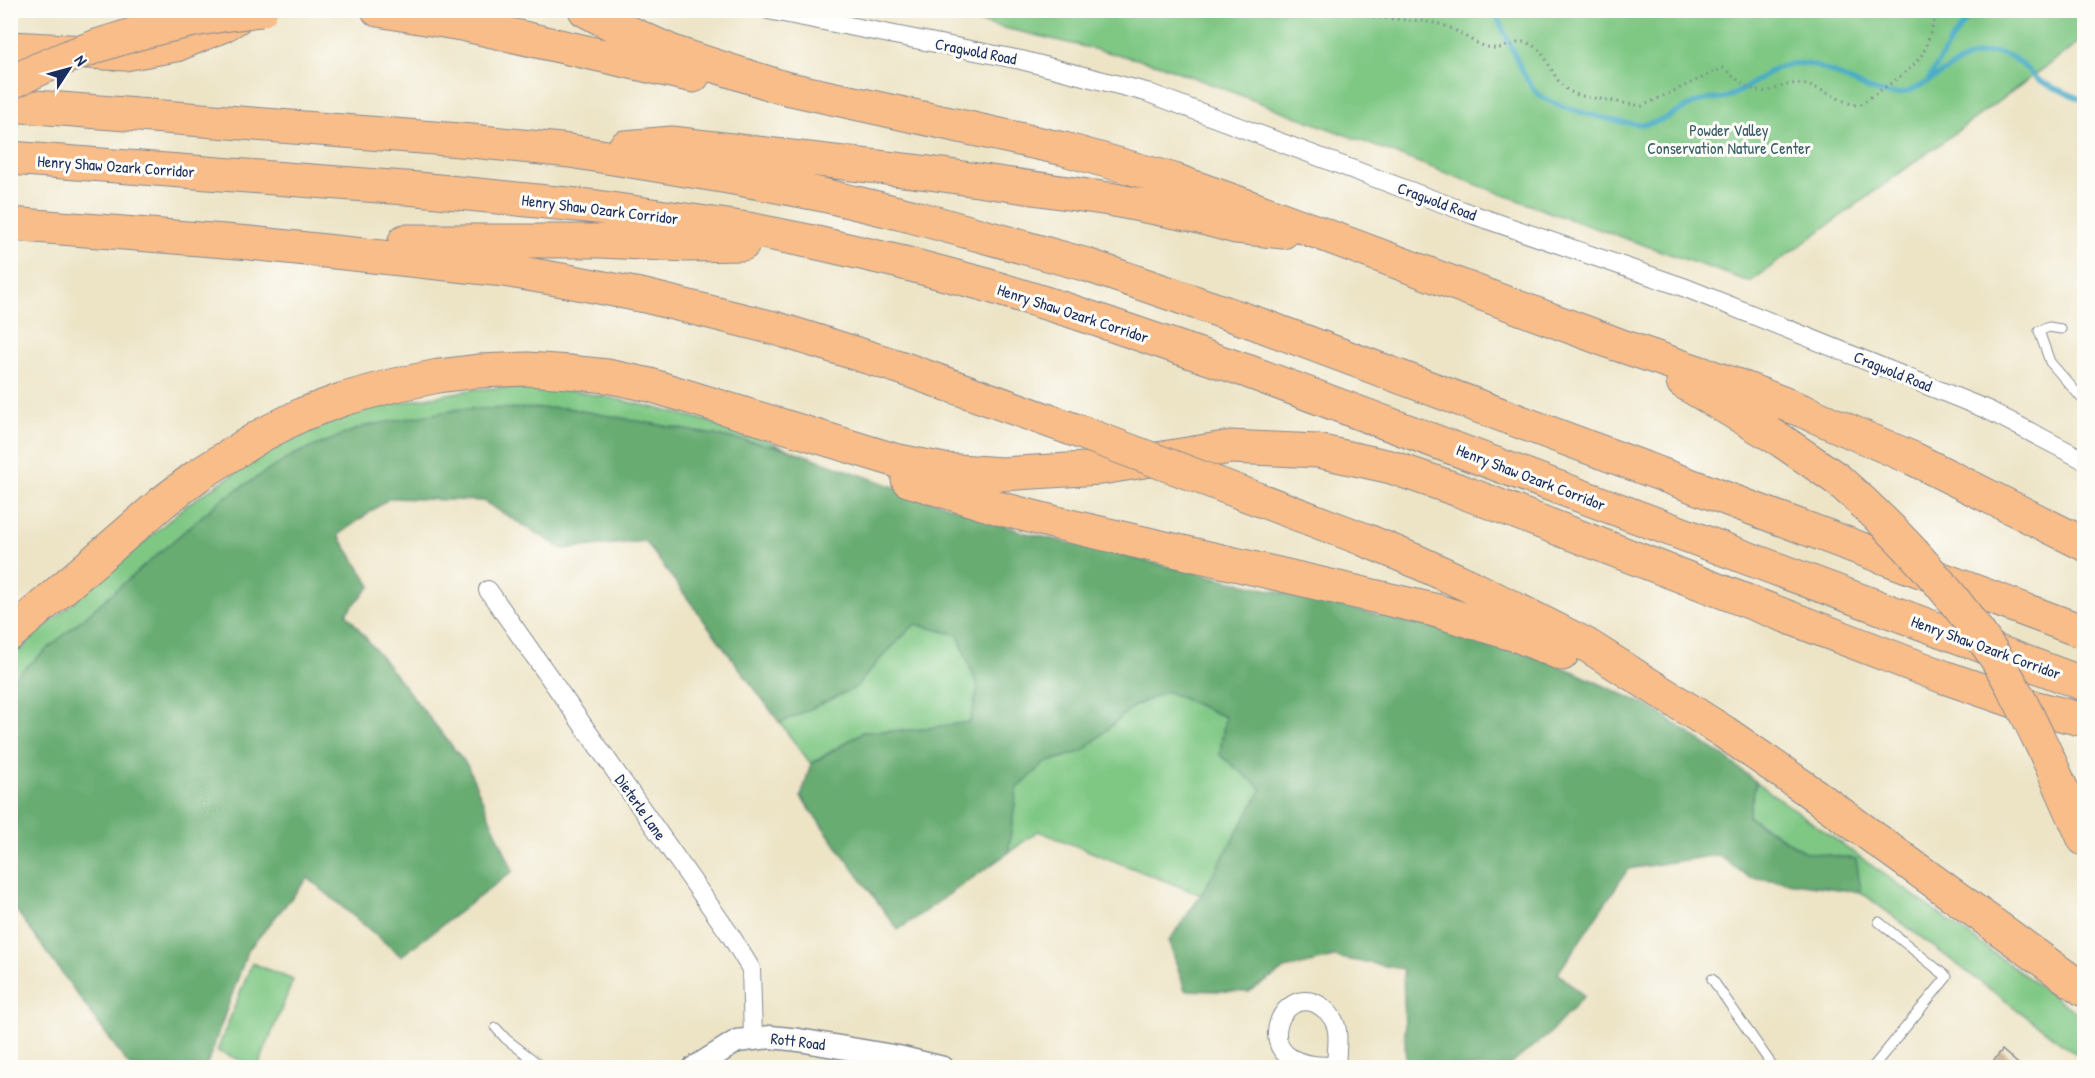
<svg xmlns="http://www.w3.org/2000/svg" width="2095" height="1078" font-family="'Patrick Hand',sans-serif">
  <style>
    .green { fill: #7fc884; stroke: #4d7c71; stroke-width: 1.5 }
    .forest { fill: #67ac72; stroke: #416e68; stroke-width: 1.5 }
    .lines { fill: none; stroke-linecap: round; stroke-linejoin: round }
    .stream { stroke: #47abc7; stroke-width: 5 }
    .building { fill: #c5a282 }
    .service-casing { stroke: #848a92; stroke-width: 11 }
    .minor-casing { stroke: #848a92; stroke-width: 20 }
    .tertiary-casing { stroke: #848a92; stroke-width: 25 }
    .motorway-casing { stroke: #848a92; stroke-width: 35 }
    .path { stroke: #848a92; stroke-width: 3; stroke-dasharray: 1.5 4.5; stroke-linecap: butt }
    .service { stroke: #fff; stroke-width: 9 }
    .minor { stroke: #fff; stroke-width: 18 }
    .tertiary { stroke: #fff; stroke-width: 22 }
    .motorway { stroke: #f8bd89; stroke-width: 33 }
    .motorway-bridge-casing { stroke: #848a92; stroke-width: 35; stroke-linecap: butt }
    .motorway-bridge { stroke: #f8bd89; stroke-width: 33 }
    .labels { text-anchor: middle; stroke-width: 6; stroke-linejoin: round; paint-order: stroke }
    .street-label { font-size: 16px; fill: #1b2f5e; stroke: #fdfcf7 }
    .park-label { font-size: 16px; fill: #395d69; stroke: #fdfcf7 }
  </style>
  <rect width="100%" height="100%" fill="#fdfcf7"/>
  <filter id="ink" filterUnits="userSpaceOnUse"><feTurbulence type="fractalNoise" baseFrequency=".0167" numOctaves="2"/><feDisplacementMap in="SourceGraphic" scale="12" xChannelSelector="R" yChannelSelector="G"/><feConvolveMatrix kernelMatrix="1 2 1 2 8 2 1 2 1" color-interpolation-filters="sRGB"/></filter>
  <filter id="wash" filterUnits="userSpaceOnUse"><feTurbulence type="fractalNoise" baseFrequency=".008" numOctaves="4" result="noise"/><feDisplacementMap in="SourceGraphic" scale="24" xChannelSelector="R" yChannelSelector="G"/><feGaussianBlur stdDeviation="1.35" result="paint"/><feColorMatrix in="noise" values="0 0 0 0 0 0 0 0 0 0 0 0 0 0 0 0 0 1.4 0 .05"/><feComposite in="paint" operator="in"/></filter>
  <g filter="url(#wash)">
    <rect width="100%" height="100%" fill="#ede4c6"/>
    <path class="green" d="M2084,10V39L1750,282L1549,212L1158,64L932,11Z
      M531,386C581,390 627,401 676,413C713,422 750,432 785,448L566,408L222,499L11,681L10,657L188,504L258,458L317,427L361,410L475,389Z
      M915,624L958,635L978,688L970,722L914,730L863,732L811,764L780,723L855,688L879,660Z
      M1166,691L1225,717L1220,755L1262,789L1201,895L1038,831L1008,853L1017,789L1045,763L1083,751L1131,708Z
      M1756,782L2084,1018V1060L1861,892L1856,859L1805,852L1748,816Z
      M252,963L293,980L258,1067L217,1051Z"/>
    <path class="forest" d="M566,408L785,448L1022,532L1378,615L1485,637L1572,671L1650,707L1725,757L1756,782L1748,817L1805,852L1856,859L1861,892L1749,877L1717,855L1628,869L1558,973L1584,996L1548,1035L1507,1067H1406L1403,969L1334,957L1285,969L1249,992L1185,990L1169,941L1201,895L1262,789L1220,755L1225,717L1166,691L1131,708L1083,751L1045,763L1017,789L1008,853L898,930L801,797L811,764L863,732L914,730L970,722L978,688L958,635L915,624L879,660L855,688L780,723L645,541L563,549L483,501L390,498L338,535L371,586L346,613L467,765L513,871L401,956L308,878L248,950L206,1067H130L11,903L10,681L222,499L293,455L365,426L461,409Z"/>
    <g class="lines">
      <path class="stream" d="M1493,10C1507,33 1521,78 1538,94C1552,107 1627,126 1646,124C1666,122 1682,107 1701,101C1709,98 1719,100 1727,97C1749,90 1764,70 1787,65C1821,56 1855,91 1890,94C1929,97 1962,40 2007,55C2020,59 2028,72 2039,80C2053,89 2070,93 2084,101
        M1929,79L1949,44L1974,10"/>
    </g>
    <g id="blocks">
      <path class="building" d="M2002,1050L2023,1068H1988Z"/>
    </g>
  </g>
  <g filter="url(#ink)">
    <use href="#blocks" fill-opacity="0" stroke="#848a92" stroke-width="1.5"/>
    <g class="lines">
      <defs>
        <path id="service" d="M2061,329L2049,327L2039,331L2050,362L2084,401
          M1712,979L1774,1068
          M496,1028L506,1039L544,1068
          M1872,1068L1947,977L1879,922"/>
        <path id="minor" d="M768,10L1021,60L1146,92L1474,215L1686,288L1988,410L2084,460
          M488,590L731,936L751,969L753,1038
          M1336,1066C1321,1066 1305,1066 1291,1058C1262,1042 1282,991 1315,1003C1324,1007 1333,1016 1336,1026C1340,1039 1335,1055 1337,1068"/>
        <path id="tertiary" d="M694,1068L737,1041L771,1037L799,1040L898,1057L943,1068"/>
        <path id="motorway" d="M378,10L461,24L693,76
          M585,10L619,28L675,53L781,87L1064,149L1174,180L1239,203L1619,345L1739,386L1803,411L1914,459L2084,544
          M10,48L125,54L176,45L224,25L236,18
          M10,105L472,141L570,151L734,178L823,195L911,216L1087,265L1258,324L2084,632
          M625,147L672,143L929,173L1109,199L1192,215L1236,227L1283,232
          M10,158L418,189L597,207L748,229L813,242L900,262L983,284L1068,310L1247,371L2084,684
          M10,224L250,243L504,270L568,281L645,296L778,329L902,368L1083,433
          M405,241H599L687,245L743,244
          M1683,382L1782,441L1837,479
          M908,480L1002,509L1057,523L1434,610L1519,636L1562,654
          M1218,484L1363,539L1418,562L1472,587L1585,644L1724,732L1805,788L2084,990
          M10,634L163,502L197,476L262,435L303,414L344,399L391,386L438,376L478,371L527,369L569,372L607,376L650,385L894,460L944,470L1002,474L1101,468L1231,447L1318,451L1391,467L1458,490L1944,677L2025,705L2084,720
          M2048,758L2084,839"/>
      </defs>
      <use href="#service" class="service-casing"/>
      <use href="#minor" class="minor-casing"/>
      <use href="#tertiary" class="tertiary-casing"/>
      <use href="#motorway" class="motorway-casing"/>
      <path class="path" d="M1344,10C1375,22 1407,17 1439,24C1458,28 1473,46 1493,48C1506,50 1518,39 1528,43C1546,49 1550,73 1562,85C1567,91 1574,94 1582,96L1642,106L1723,68C1735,77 1752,95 1768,91C1780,88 1789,82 1801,84C1818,86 1837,99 1854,105L1861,104C1878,91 1912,72 1923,53C1930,39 1931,23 1941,10"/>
      <use href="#service" class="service"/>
      <use href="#minor" class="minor"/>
      <use href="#tertiary" class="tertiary"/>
      <use href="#motorway" class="motorway"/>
      <defs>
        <path id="motorway-bridge" d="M10,83C89,43 174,19 261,10
          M1083,433L1218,484
          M1837,479C1895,529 1946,585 1990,649C2013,683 2030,721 2048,758"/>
      </defs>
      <use href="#motorway-bridge" class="motorway-bridge-casing"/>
      <use href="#motorway-bridge" class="motorway-bridge"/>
    </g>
  </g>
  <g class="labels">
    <g class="street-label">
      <text transform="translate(976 51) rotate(11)" y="6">Cragwold Road</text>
      <text transform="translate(116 166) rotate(4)" y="6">Henry Shaw Ozark Corridor</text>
      <text transform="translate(1437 201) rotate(20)" y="6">Cragwold Road</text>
      <text transform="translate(600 209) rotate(7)" y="6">Henry Shaw Ozark Corridor</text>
      <text transform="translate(1073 313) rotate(18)" y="6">Henry Shaw Ozark Corridor</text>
      <text transform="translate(1893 371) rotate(22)" y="6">Cragwold Road</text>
      <text transform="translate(1531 477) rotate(21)" y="6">Henry Shaw Ozark Corridor</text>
      <text transform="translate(1986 647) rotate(20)" y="6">Henry Shaw Ozark Corridor</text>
      <text transform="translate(641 807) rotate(55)" y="6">Dieterle Lane</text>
      <text transform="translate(798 1041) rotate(7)" y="6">Rott Road</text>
    </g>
    <g class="park-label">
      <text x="1729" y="136">Powder Valley<tspan x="1729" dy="18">Conservation Nature Center</tspan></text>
    </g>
  </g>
  <rect width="2095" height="1078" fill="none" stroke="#fdfcf7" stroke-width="36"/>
  <g transform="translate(69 69) rotate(54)" stroke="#fdfcf7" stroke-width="4.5" paint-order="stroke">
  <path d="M0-4.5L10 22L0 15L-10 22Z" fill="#1b2f5e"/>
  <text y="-9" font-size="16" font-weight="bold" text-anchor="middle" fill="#1b2f5e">N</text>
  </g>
</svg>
